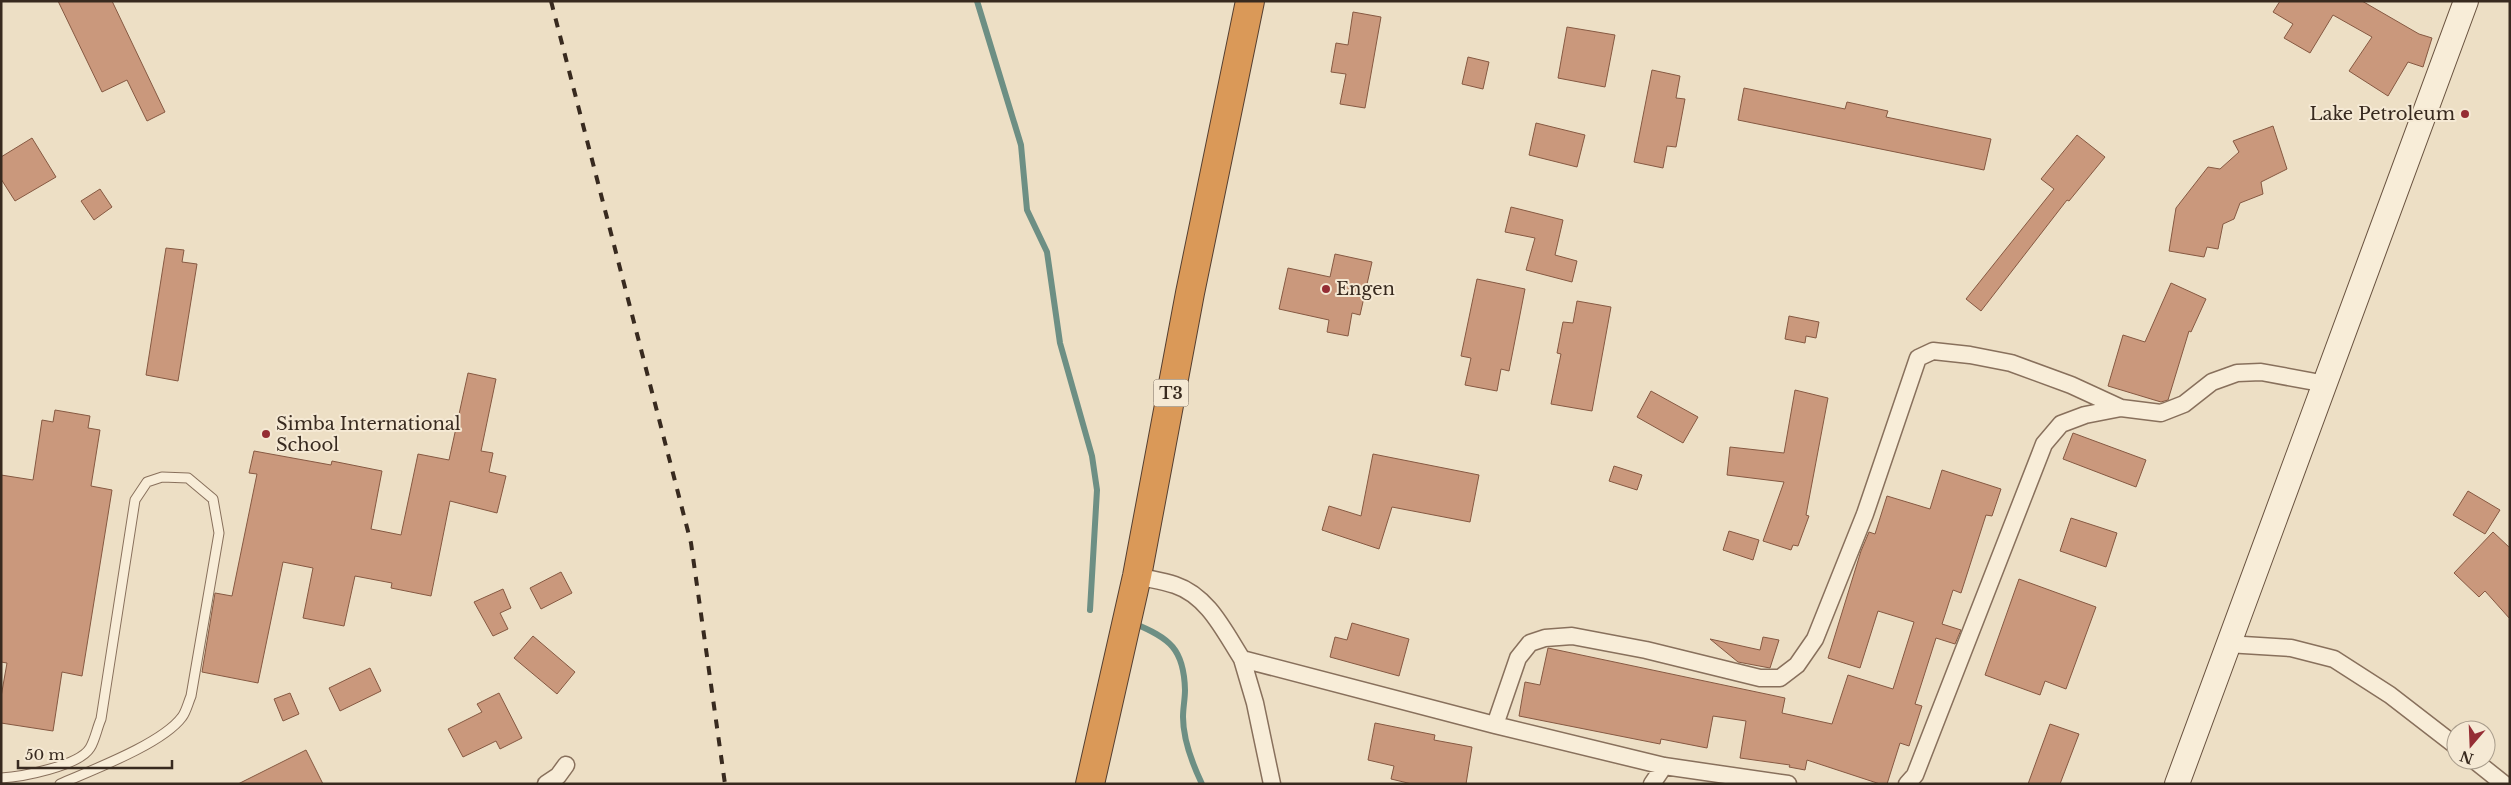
<svg xmlns="http://www.w3.org/2000/svg" width="2511" height="785" font-family="'Libre Baskerville',serif">
  <style>
    .lines { fill: none; stroke-linecap: round; stroke-linejoin: round }
    .stream { stroke: #6d8f84; stroke-width: 6 }
    .building { fill: #ca987c; stroke: #865942 }
    .lane-casing { stroke: #88705c; stroke-width: 11 }
    .street-casing { stroke: #88705c; stroke-width: 19 }
    .secondary-casing { stroke: #69523f; stroke-width: 26 }
    .highway-casing { stroke: #563f30; stroke-width: 30 }
    .lane { stroke: #f8edd8; stroke-width: 9 }
    .street { stroke: #f8edd8; stroke-width: 16 }
    .secondary { stroke: #f8edd8; stroke-width: 24 }
    .highway { stroke: #da9958; stroke-width: 28 }
    .rail { stroke: #382a1f; stroke-width: 4; stroke-dasharray: 9 9; stroke-linecap: butt }
    .poi-dot { fill: #952d34; stroke: #f5e9d4; stroke-width: 2 }
    .labels { text-anchor: middle; stroke-width: 4; stroke-linejoin: round; paint-order: stroke }
    .shield { fill: #f5e9d4; stroke: #716355; stroke-width: 1 }
    .shield-label { font-size: 16px; font-weight: bold; fill: #382a1f }
    .poi-label { font-size: 18px; fill: #382a1f; stroke: #f5e9d4; text-anchor: start }
  </style>
  <rect width="100%" height="100%" fill="#eddfc5"/>
  <g class="lines">
    <path class="stream" d="M977,1L1021,145L1027,210L1047,252L1060,343L1092,456L1097,490L1090,610
      M1133,623C1170,638 1184,649 1185,690C1185,699 1183,708 1183,717C1183,740 1192,763 1202,784"/>
  </g>
  <path class="building" d="M58,1H112L165,112L147,121L127,80L102,92Z
    M2280,1H2362L2419,34L2432,38L2423,67L2408,62L2388,96L2349,71L2372,37L2333,15L2310,53L2284,38L2293,24L2273,12Z
    M1353,12L1381,17L1365,108L1340,104L1346,74L1331,72L1336,43L1348,45Z
    M1567,27L1615,35L1605,87L1558,78Z
    M1468,57L1489,62L1483,89L1462,84Z
    M1652,70L1680,76L1676,98L1685,99L1676,147L1667,146L1663,168L1634,162Z
    M1744,88L1845,109L1847,102L1888,111L1886,117L1991,139L1984,170L1738,120Z
    M1536,123L1585,135L1577,167L1529,155Z
    M2273,126L2287,169L2261,182L2263,194L2240,203L2234,219L2223,224L2218,249L2207,247L2204,257L2169,251L2176,208L2208,167L2220,169L2239,152L2233,141Z
    M2077,135L2105,157L2069,201L2067,200L1981,311L1966,299L2054,189L2041,179Z
    M32,138L56,177L15,201L1,179V157Z
    M100,189L112,207L94,220L81,201Z
    M1511,207L1563,220L1555,255L1577,261L1572,282L1526,270L1535,238L1505,232Z
    M166,248L184,250L182,262L197,264L178,381L146,375Z
    M1335,254L1372,262L1360,315L1352,313L1348,336L1327,332L1329,320L1279,309L1288,268L1330,277Z
    M1477,279L1525,289L1509,371L1501,369L1497,391L1465,385L1471,358L1461,356Z
    M2171,283L2206,299L2191,332L2189,331L2168,400L2161,402L2108,386L2123,335L2145,342Z
    M1577,301L1611,307L1592,411L1551,404L1561,354L1557,353L1563,322L1573,323Z
    M1789,316L1819,322L1816,338L1806,336L1805,343L1785,339Z
    M468,373L496,379L481,451L493,453L489,472L506,476L497,513L450,501L431,596L391,588L392,583L355,576L344,626L303,618L313,568L283,562L258,683L202,672L215,593L232,596L257,474L249,473L254,451L331,465L332,461L382,471L371,529L401,535L418,454L449,460Z
    M1795,390L1828,398L1806,515L1809,516L1798,546L1793,545L1791,550L1763,541L1784,482L1727,475L1730,447L1784,453Z
    M1651,391L1698,417L1683,443L1637,417Z
    M55,410L90,416L88,428L100,430L91,486L112,490L82,676L62,672L53,731L1,723V697L7,663L1,662V475L33,480L42,420L53,422Z
    M2073,433L2146,460L2136,487L2063,459Z
    M1373,454L1479,475L1470,522L1392,507L1379,549L1322,530L1329,506L1361,516Z
    M1614,466L1642,475L1637,490L1609,481Z
    M1942,470L2001,489L1992,516L1986,515L1961,593L1953,590L1942,624L1961,630L1955,644L1936,638L1915,704L1922,706L1909,746L1900,743L1887,784H1880L1807,760L1805,770L1789,767L1790,765L1740,758L1746,721L1713,716L1707,748L1661,739L1660,744L1519,716L1525,682L1540,685L1548,648L1785,698L1782,713L1832,724L1848,675L1893,689L1914,622L1878,611L1860,668L1828,658L1861,551L1869,532L1875,534L1887,496L1930,509Z
    M2468,491L2500,510L2485,534L2453,515Z
    M2071,518L2117,533L2106,567L2060,551Z
    M1729,531L1759,540L1753,560L1723,550Z
    M2493,532L2510,548V619L2485,591L2479,597L2454,573Z
    M561,572L572,593L541,609L530,588Z
    M2019,579L2096,607L2066,689L2045,681L2040,695L1985,675Z
    M503,589L511,608L500,613L508,629L493,636L474,602Z
    M1352,623L1409,639L1399,676L1330,657L1335,637L1347,640Z
    M533,636L575,672L557,694L514,658Z
    M1763,637L1779,640L1770,668L1738,662L1710,639L1760,650Z
    M370,668L381,691L340,711L329,688Z
    M290,693L299,714L283,721L274,699Z
    M499,693L522,738L500,749L496,741L463,757L448,729L482,712L477,704Z
    M1375,723L1435,735L1434,740L1472,747L1466,784H1412L1391,779L1394,766L1368,760Z
    M2050,724L2079,734L2060,784H2028Z
    M306,750L323,784H238Z"/>
  <g class="lines">
    <defs>
      <path id="lane" d="M1,778C21,777 79,766 90,748C95,740 97,728 101,719L135,500L147,482L162,477L188,478L213,499L219,533L191,696C188,703 186,712 182,717C162,744 92,770 60,784"/>
      <path id="street" d="M1137,576C1149,579 1163,581 1175,585C1208,596 1224,631 1242,659L1495,725L1664,766L1788,784
        M2227,644L2291,648L2334,659L2390,695L2456,746
        M1242,659L1255,703L1272,784
        M1495,725L1518,658L1530,643L1545,638L1572,636L1646,650L1760,678H1780L1797,665L1815,639L1865,514L1918,358L1933,351L1970,355L2011,363L2071,385L2121,408
        M2474,760L2504,784
        M546,784L558,776L566,765
        M1652,784L1664,766
        M1907,784L1915,775L2044,444L2061,424L2085,415L2121,408L2161,413L2184,404L2212,382L2237,373L2261,372L2326,384"/>
      <path id="secondary" d="M2177,784L2466,1"/>
      <path id="highway" d="M1090,784L1137,576L1190,293L1250,1"/>
    </defs>
    <use href="#lane" class="lane-casing"/>
    <use href="#street" class="street-casing"/>
    <use href="#secondary" class="secondary-casing"/>
    <use href="#highway" class="highway-casing"/>
    <use href="#lane" class="lane"/>
    <use href="#street" class="street"/>
    <use href="#secondary" class="secondary"/>
    <use href="#highway" class="highway"/>
    <path class="rail" d="M551,1L691,543L725,784"/>
  </g>
  <g class="poi-dot">
    <circle cx="2465" cy="114" r="5"/>
    <circle cx="1326" cy="289" r="5"/>
    <circle cx="266" cy="434" r="5"/>
  </g>
  <g class="labels">
    <rect class="shield" x="1153.5" y="379.5" width="35" height="27" rx="4"/>
    <g class="shield-label">
      <text x="1171" y="399">T3</text>
    </g>
    <g class="poi-label">
      <text x="2455" y="120" text-anchor="end">Lake Petroleum</text>
      <text x="1336" y="295">Engen</text>
      <text x="276" y="430">Simba International<tspan x="276" dy="21">School</tspan></text>
    </g>
  </g>
  <rect width="2511" height="785" fill="none" stroke="#382a1f" stroke-width="5"/>
  <g transform="translate(2471 745) rotate(199)"><circle r="24" fill="#f5e9d4" stroke="#a99d8c"/>
  <path d="M0-4L9 19L0 12L-9 19Z" fill="#952d34"/>
  <text y="-8" font-size="14" font-weight="bold" text-anchor="middle" fill="#382a1f">N</text>
  </g>
  <path d="M18 760v8h154v-8" fill="none" stroke="#382a1f" stroke-width="2.5"/>
  <text x="25" y="760" font-size="15" fill="#382a1f" stroke="#f5e9d4" stroke-width="4" paint-order="stroke">50 m</text>
</svg>
